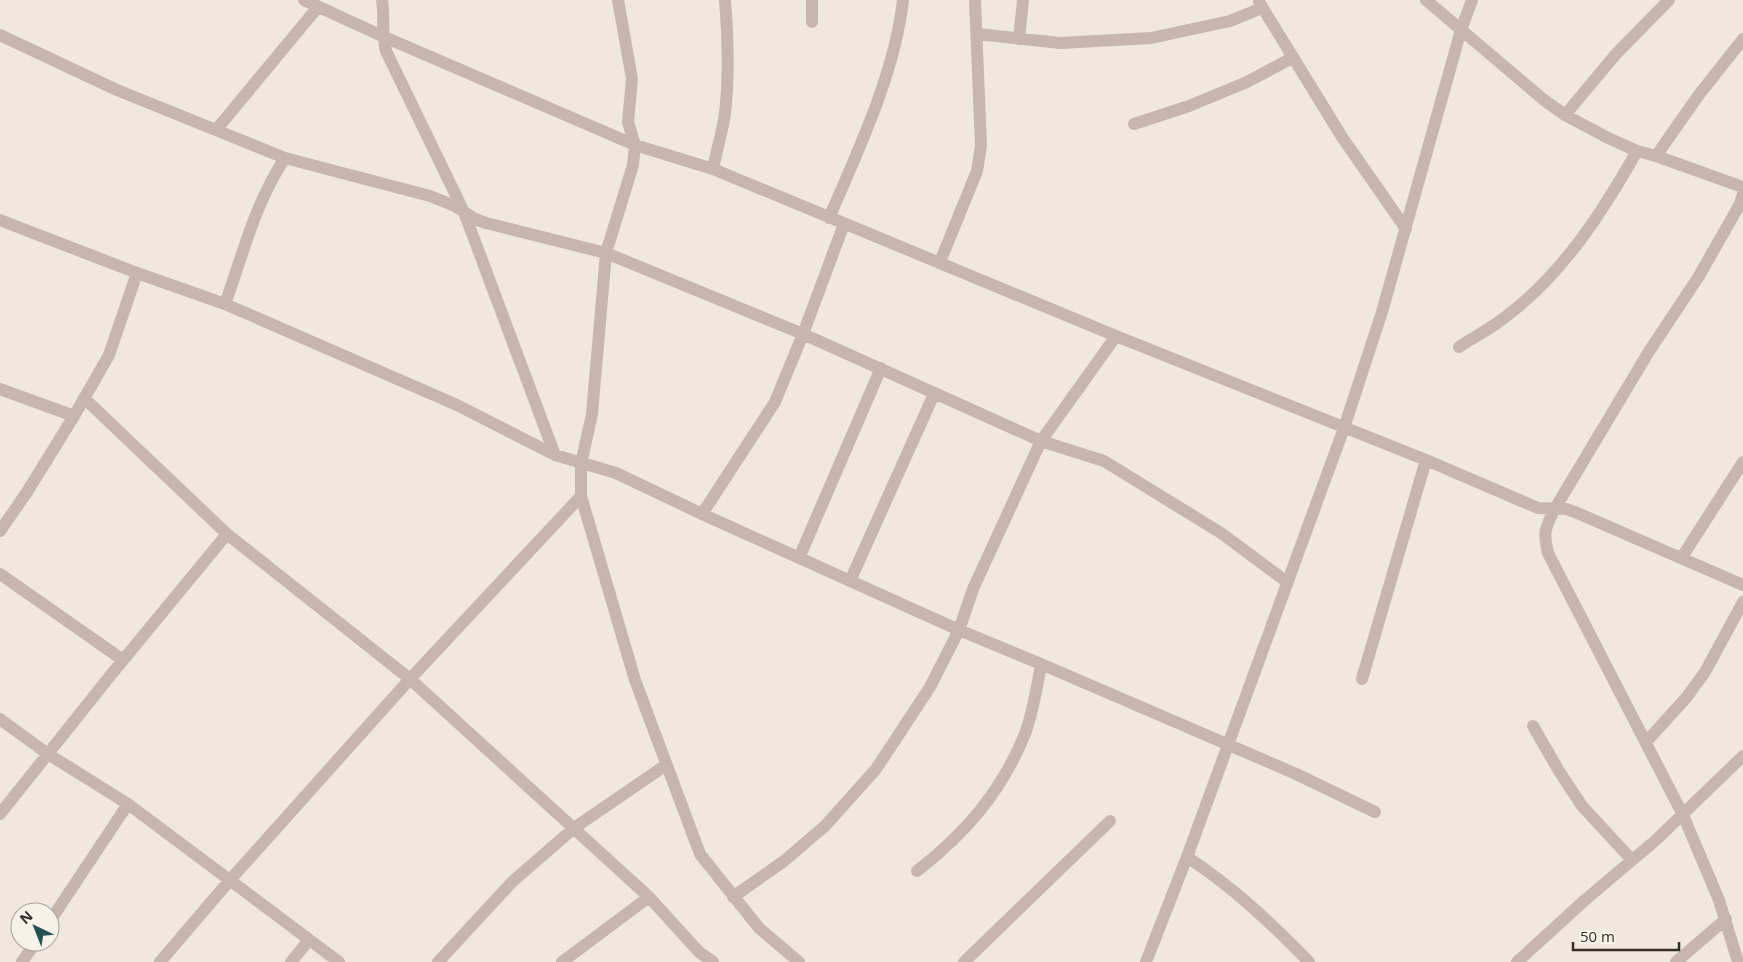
<svg xmlns="http://www.w3.org/2000/svg" width="1743" height="962" font-family="'Open Sans',sans-serif">
  <style>
    .lines { fill: none; stroke-linecap: round; stroke-linejoin: round }
    .minor { stroke: #c7b6ab; stroke-width: 12 }
  </style>
  <rect width="100%" height="100%" fill="#f0e7de"/>
  <g class="lines">
    <path class="minor" d="M304,0L382,36L635,145L713,169L1116,336L1426,460L1538,508L1566,509L1575,512L1743,585
      M382,0C385,19 381,32 386,51L464,212L555,455
      M618,0L632,79L628,122L635,145L633,165L606,253L592,414L581,464V496L635,680L700,854L759,928L799,962
      M812,0V22
      M1426,0L1544,100L1565,115L1608,138L1637,151L1656,156L1743,187
      M1259,2L1342,137L1406,229
      M978,34L1060,43L1151,38L1230,21L1262,8
      M0,35L117,90L285,158L430,196L455,206L475,219L486,223L606,253L803,334L1041,441L1104,461L1221,533L1287,582
      M1019,39L1023,0
      M1565,115L1616,54L1669,0
      M1134,124L1189,106L1247,82L1292,58
      M216,130L318,7
      M1656,156L1698,96L1743,39
      M713,169C716,153 721,136 724,120C730,81 728,39 725,0
      M829,218C858,151 895,73 903,0
      M0,220L137,273L225,304L457,405L555,455L616,473L702,514L959,630L1041,664L1294,773L1375,812
      M940,262L977,171L981,146L975,0
      M225,304C243,254 255,203 285,158
      M1459,347C1474,337 1490,329 1504,318C1562,275 1602,213 1637,151
      M0,389L74,416
      M84,398L227,534L410,679L649,897L699,952L713,962
      M702,514L775,402L803,334L844,224
      M0,531L27,492L74,416L109,355L137,273
      M1682,557L1743,462
      M799,558L881,368
      M0,574L123,660
      M850,581L934,394
      M1362,679L1426,460
      M0,719L48,754L128,804L339,962
      M1533,726L1559,771L1582,806L1632,860
      M1646,742L1686,698L1705,672L1743,602
      M0,814L110,676L227,534
      M1187,857C1233,887 1271,923 1309,962
      M917,871C966,833 1001,792 1025,734C1033,712 1037,687 1041,664
      M733,897L784,861L825,826L876,769L930,687L959,630L973,589L1041,441L1116,336
      M50,921L128,804
      M22,962L36,942
      M160,962L230,880L410,679L581,496
      M291,962L309,940
      M438,962L512,882L574,828L666,765
      M562,962L649,897
      M964,962L1110,821
      M1146,962L1187,857L1344,428L1382,312L1461,30L1472,0
      M1517,962L1585,900L1656,840L1743,756
      M1676,962L1726,919
      M1738,962L1719,900L1683,815L1548,553C1543,532 1545,529 1554,510L1648,353L1699,276L1740,204L1743,194"/>
  </g>
  <g transform="translate(35 927) rotate(317)"><circle r="24" fill="#f8f1ea" stroke="#aaa39d"/>
  <path d="M0-4L9 19L0 12L-9 19Z" fill="#235253"/>
  <text y="-8" font-size="14" font-weight="bold" text-anchor="middle" fill="#352d29">N</text>
  </g>
  <path d="M1573 942v8h106v-8" fill="none" stroke="#352d29" stroke-width="2.5"/>
  <text x="1580" y="942" font-size="15" fill="#352d29" stroke="#f8f1ea" stroke-width="4" paint-order="stroke">50 m</text>
</svg>
